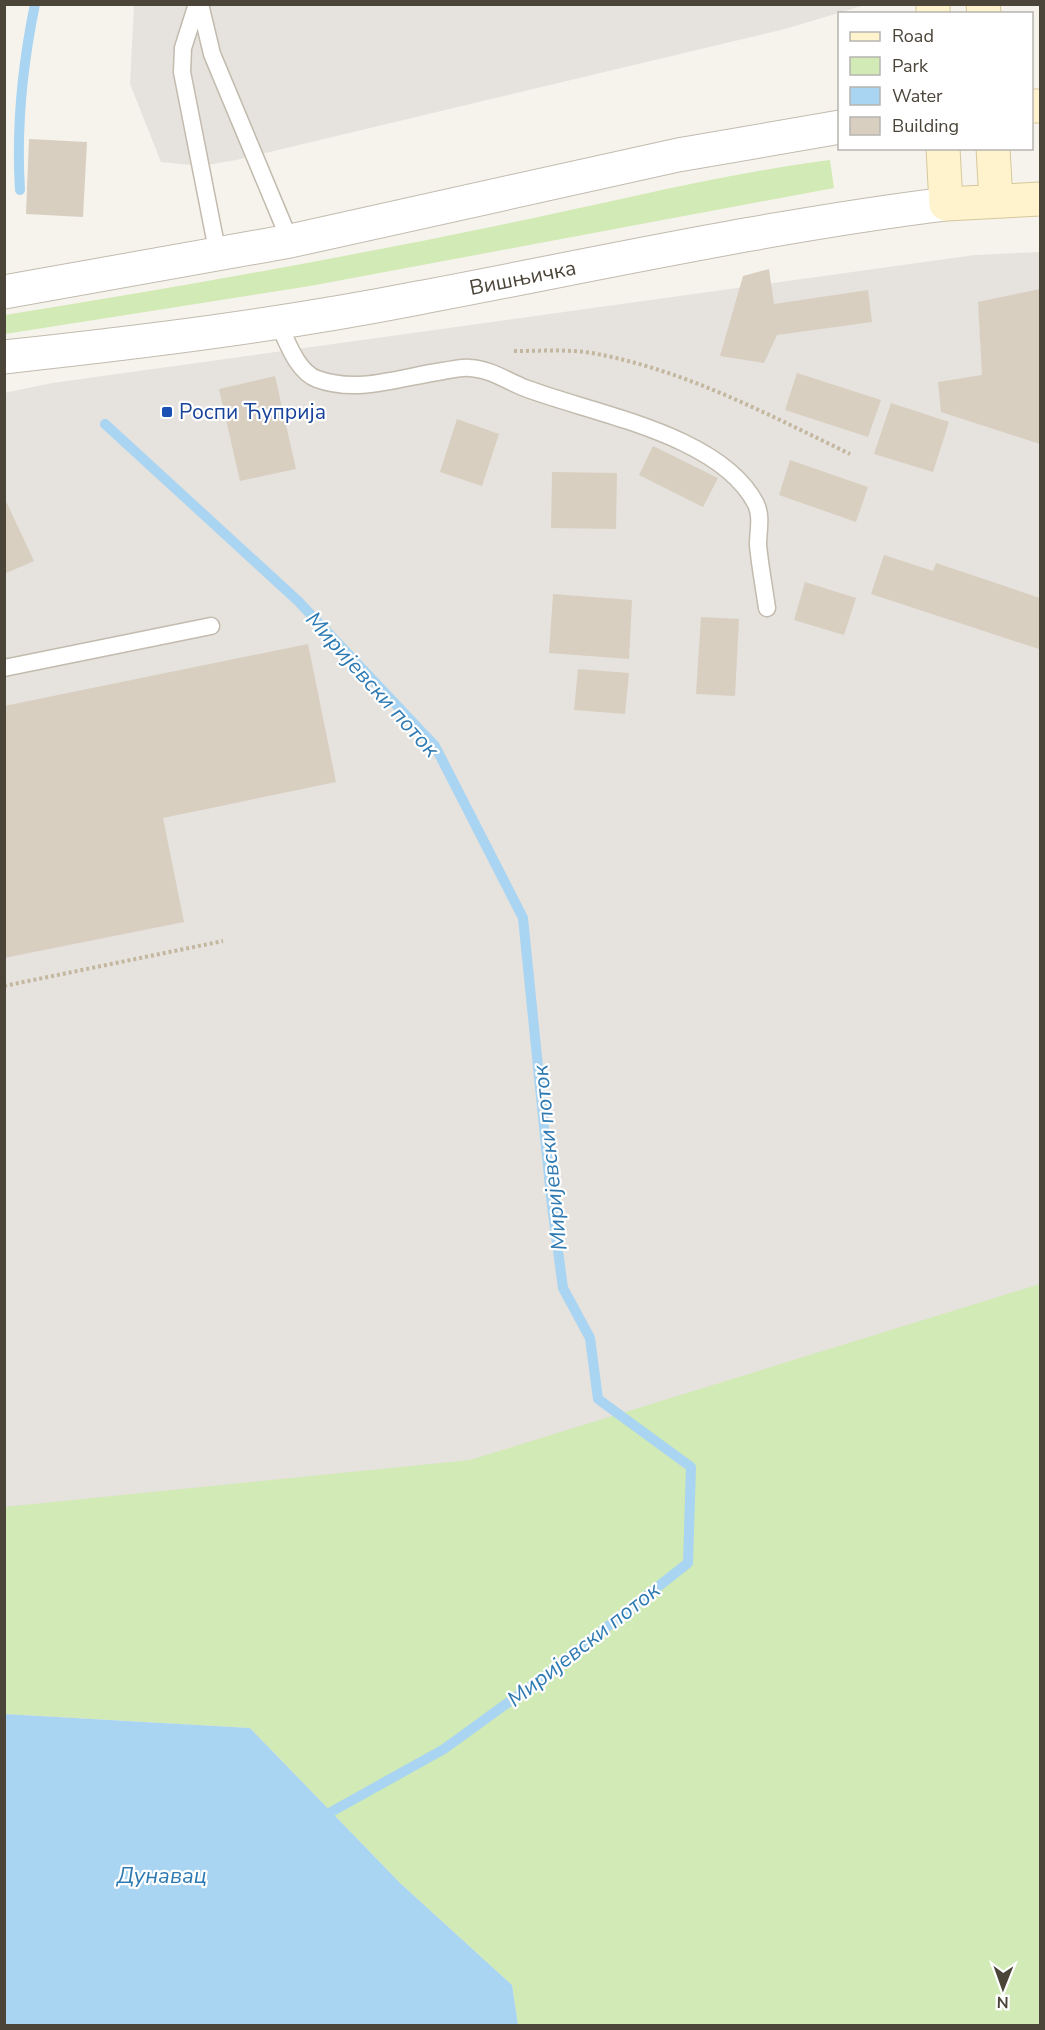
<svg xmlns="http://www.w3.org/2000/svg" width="1045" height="2030" font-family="'Nunito Sans',sans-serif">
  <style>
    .industrial { fill: #e6e2dd }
    .green { fill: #d2eab5 }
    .water { fill: #a9d4f2 }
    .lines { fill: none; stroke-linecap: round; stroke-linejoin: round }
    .stream { stroke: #a9d4f2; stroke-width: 10 }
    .building { fill: #d8cfc1 }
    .service-casing { stroke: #c2bbae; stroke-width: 19 }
    .tertiary-casing { stroke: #c2bbae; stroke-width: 35 }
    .secondary-casing { stroke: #d6c79b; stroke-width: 35 }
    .path { stroke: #c4b79f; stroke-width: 4; stroke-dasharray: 3 3; stroke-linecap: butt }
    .service { stroke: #fff; stroke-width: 16 }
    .tertiary { stroke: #fff; stroke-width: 33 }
    .secondary { stroke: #fff3cd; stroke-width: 33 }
    .transit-dot { fill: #1a4fb4; stroke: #fff; stroke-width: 2 }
    .labels { text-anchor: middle; stroke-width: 4.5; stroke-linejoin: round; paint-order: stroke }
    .street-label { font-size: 21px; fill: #4b4439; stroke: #fff }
    .transit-label { font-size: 21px; fill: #164399; stroke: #fff; text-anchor: start }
    .water-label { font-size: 22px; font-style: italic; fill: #2e7ab2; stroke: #fff }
  </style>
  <rect width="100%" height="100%" fill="#f6f3ec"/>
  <path class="industrial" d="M134,5H865L785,29L236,160L201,166L161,162L130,84Z
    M1040,252V2025H518L512,1985L400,1883L250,1728L5,1714L4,393L52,383L975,255Z"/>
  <path class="green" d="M830,160L834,188L310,286L5,334V315C174,288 342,258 510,223C617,201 722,174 830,160Z
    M1040,1284V2025H518L512,1985L400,1883L250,1728L5,1714L4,1507L470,1460Z"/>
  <path class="water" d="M4,1714L250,1728L400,1883L512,1985L518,2025H5Z"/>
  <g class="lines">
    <path class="stream" d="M20,190C16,126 22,67 35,4
      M105,424L298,601L435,746L523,918L552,1206L563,1288L590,1338L598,1399L691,1467L688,1563L546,1675L444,1749L331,1812"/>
  </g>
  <path class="building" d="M29,139L87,142L83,217L26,214Z
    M769,269L774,304L868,290L872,322L777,335L764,363L720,356L743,276Z
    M1040,289V444L941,412L938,382L982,375L978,302Z
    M797,373L881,400L868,437L785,410Z
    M275,376L296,469L240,481L219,389Z
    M891,403L949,422L933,472L874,454Z
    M457,419L499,434L482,486L440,472Z
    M653,446L718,478L703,507L639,475Z
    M790,460L868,487L856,522L779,495Z
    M552,472L617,473L616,529L551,528Z
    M4,497L34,561L4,574Z
    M884,555L933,571L936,563L1040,598L1039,649L871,594Z
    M805,582L856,598L844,635L794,620Z
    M553,594L632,600L629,659L549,653Z
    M701,617L739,619L735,696L696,694Z
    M308,644L336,782L163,818L184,922L4,958V706Z
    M578,669L629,673L625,714L574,710Z"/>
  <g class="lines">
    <defs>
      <path id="service" d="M197,4L183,48L182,72L218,255
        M200,4L212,54L290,241
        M277,321C287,340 296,371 317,379C358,394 401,377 443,371C451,370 461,367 470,368C490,369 507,381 525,388C593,414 720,434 756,504C762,517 758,531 758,545C760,566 764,587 767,608
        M4,668L211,626"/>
      <g id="tertiary">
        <path d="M4,292L290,241L678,155L840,127"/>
        <path id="s1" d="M4,357C142,342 281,325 418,298C593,265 769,226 946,204"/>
      </g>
      <path id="secondary" d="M933,4V14
        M983,4L984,14
        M1032,106H1040
        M943,148L946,204L1040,199
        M993,148L996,201"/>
    </defs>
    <use href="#service" class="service-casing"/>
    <use href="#tertiary" class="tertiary-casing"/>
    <use href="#secondary" class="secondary-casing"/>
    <path class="path" d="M514,351C540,351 566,349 592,353C685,370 765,413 850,454
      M4,986L223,941"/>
    <use href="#service" class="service"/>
    <use href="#tertiary" class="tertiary"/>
    <use href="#secondary" class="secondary"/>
  </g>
  <rect class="transit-dot" x="161" y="406" width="12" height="12" rx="3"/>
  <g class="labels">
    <g class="street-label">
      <text dy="7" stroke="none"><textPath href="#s1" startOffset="525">Вишњичка</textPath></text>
    </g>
    <g class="transit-label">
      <text x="179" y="419">Роспи Ћуприја</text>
    </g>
    <g class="water-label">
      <text transform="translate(373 684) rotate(48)" y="8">Миријевски поток</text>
      <text transform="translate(549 1158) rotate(-96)" y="8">Миријевски поток</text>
      <text transform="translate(583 1644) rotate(-38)" y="8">Миријевски поток</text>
      <text x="162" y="1883">Дунавац</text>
    </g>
  </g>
  <rect width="1045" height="2030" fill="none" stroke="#4b4439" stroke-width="12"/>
  <rect x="838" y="12" width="195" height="138" fill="#ffffff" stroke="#b7b4b0" stroke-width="1.5"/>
  <rect x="850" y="32" width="30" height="9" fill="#fff3cd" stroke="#b7b4b0" stroke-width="1.5"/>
  <text x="892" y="42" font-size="18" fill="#4b4439">Road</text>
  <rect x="850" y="57" width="30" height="18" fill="#d2eab5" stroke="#b7b4b0" stroke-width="1.5"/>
  <text x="892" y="72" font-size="18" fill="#4b4439">Park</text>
  <rect x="850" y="87" width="30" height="18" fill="#a9d4f2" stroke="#b7b4b0" stroke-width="1.5"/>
  <text x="892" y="102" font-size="18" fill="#4b4439">Water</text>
  <rect x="850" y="117" width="30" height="18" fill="#d8cfc1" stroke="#b7b4b0" stroke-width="1.5"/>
  <text x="892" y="132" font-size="18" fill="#4b4439">Building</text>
  <g transform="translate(1003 1988) rotate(181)" stroke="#ffffff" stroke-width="4.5" paint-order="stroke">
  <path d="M0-4.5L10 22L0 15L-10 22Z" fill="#4b4439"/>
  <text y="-9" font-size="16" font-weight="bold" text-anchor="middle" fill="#4b4439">N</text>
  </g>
</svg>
